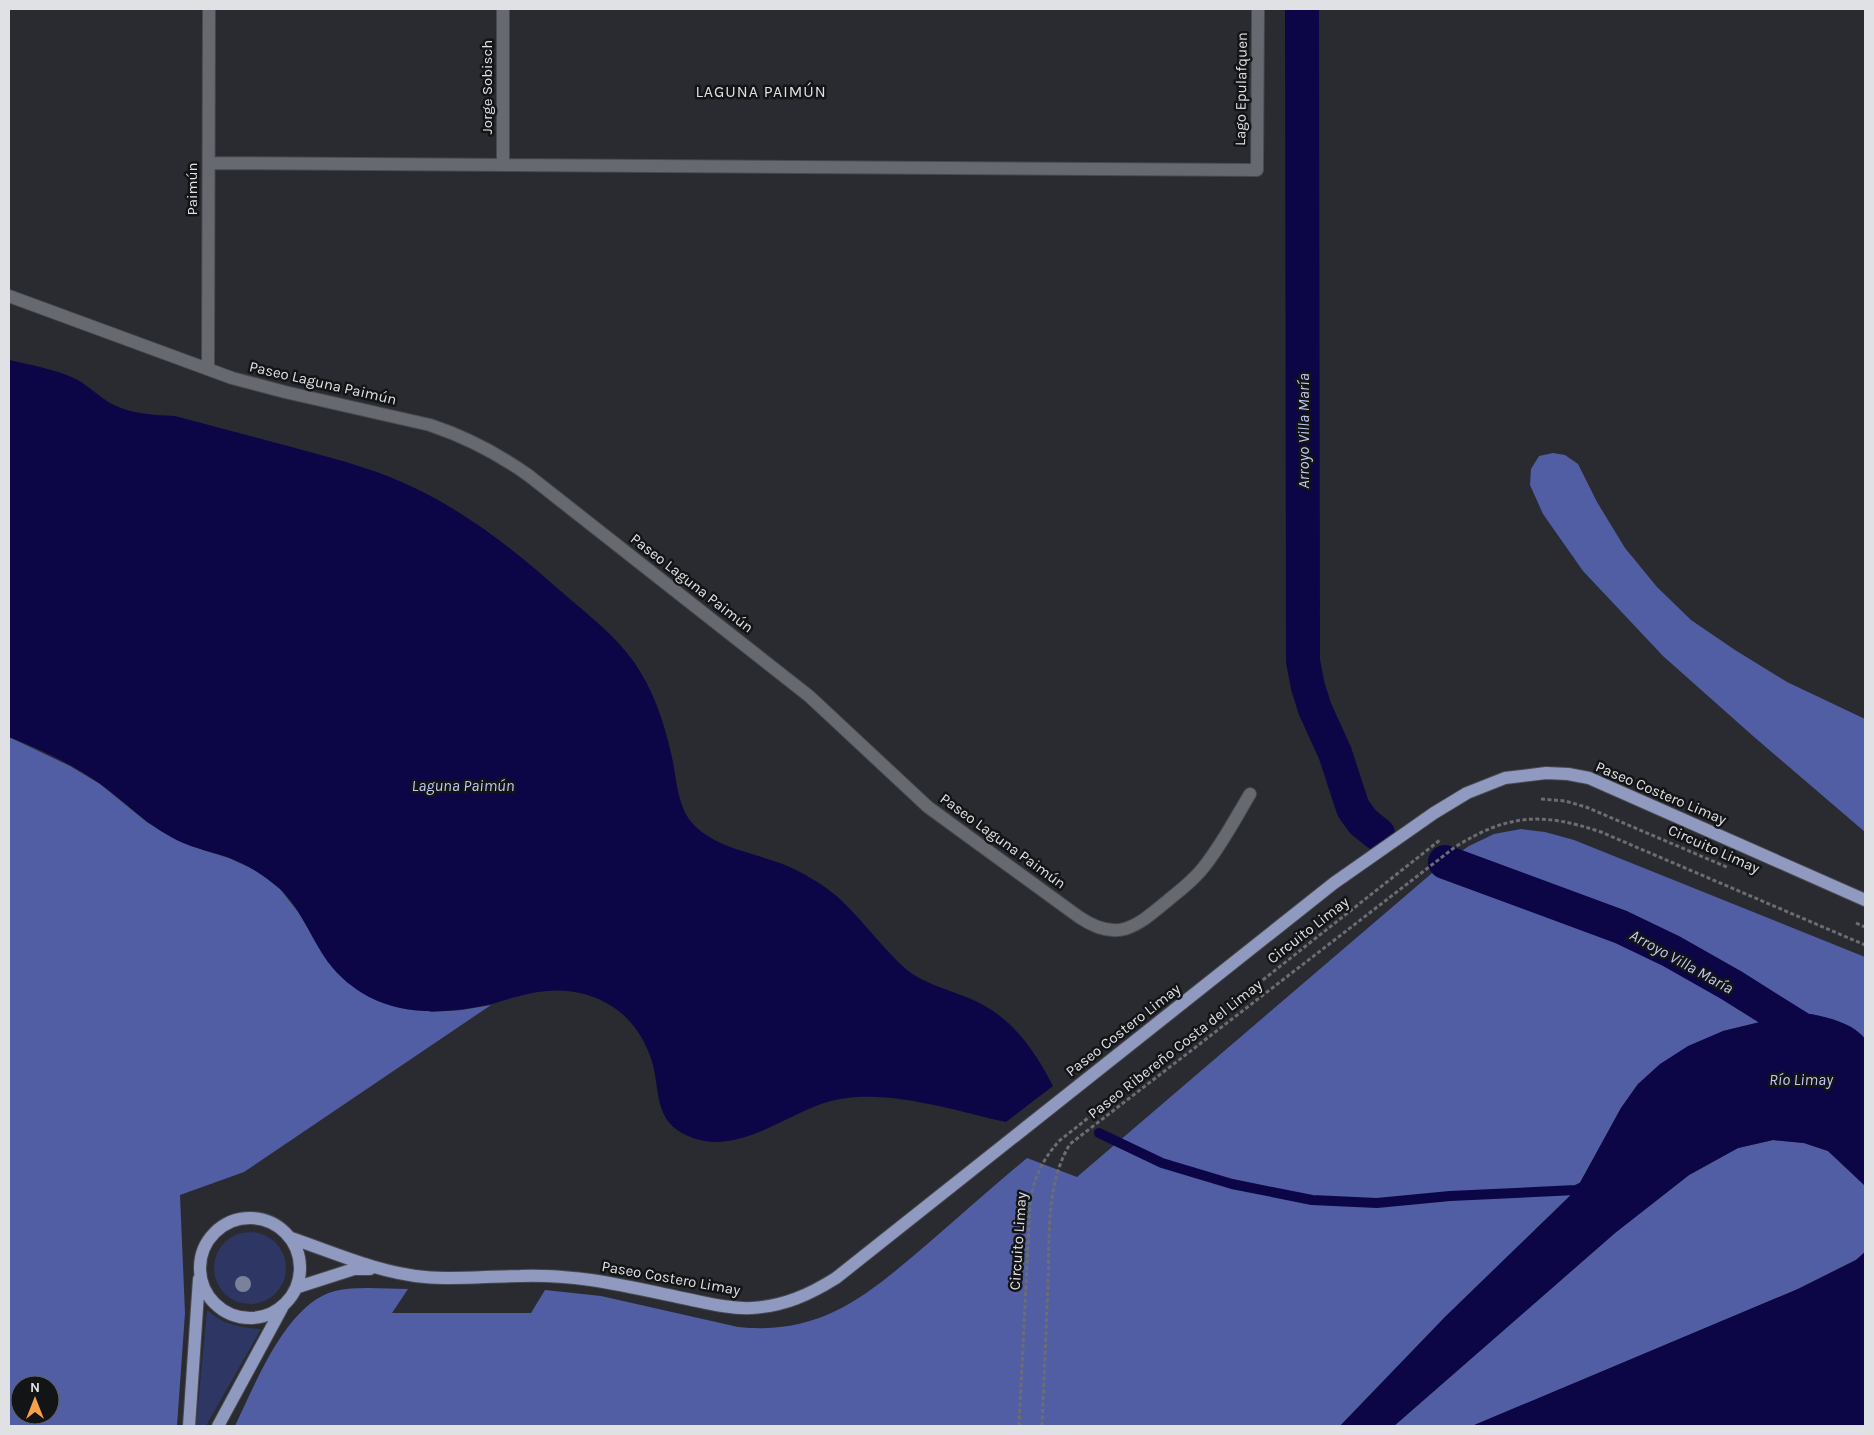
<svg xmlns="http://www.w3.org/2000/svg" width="1874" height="1435" font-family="Karla,sans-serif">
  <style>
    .green { fill: #2e3664 }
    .forest { fill: #515ea4; fill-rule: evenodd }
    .water { fill: #0c0647 }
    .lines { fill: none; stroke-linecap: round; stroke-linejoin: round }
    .stream { stroke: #0c0647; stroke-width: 10 }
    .canal { stroke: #0c0647; stroke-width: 34 }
    .minor-casing { stroke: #48494e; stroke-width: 14 }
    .major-casing { stroke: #48494e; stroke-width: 14 }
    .path { stroke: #6c6d73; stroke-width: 3; stroke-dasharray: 4 2.5; stroke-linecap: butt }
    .minor { stroke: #676970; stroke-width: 12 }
    .major { stroke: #909ac0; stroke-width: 12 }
    .tree { fill: #7b819a }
    .labels { text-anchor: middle; stroke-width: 5; stroke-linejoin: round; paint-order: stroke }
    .street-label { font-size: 15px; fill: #e0e1e5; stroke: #131416 }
    .neighbourhood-label { font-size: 16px; letter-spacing: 1px; fill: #e0e1e5; stroke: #131416 }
    .water-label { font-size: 16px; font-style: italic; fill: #c1cbf3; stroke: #131416 }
  </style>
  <rect width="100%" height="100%" fill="#292b31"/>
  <path class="green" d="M214 1268a36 36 0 1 1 72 0a36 36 0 1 1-72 0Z
    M207,1310C223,1324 240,1328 261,1329L206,1426H196Z"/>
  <path class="forest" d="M1553,453L1565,455L1578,464L1597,502L1625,548L1657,587L1691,620L1735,650L1787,682L1865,719V832L1753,736L1663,656L1583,571L1543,514L1530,485L1531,469L1539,456Z
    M9,737L70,766L100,784L148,823L203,850L229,858L257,871L280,889L299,913L328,962L431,1012L462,1010L491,1005L244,1172L180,1195L185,1313L177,1426H9ZM20,1385H50V1415H20Z
    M1521,829L1545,832L1574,840L1865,957V1039L1862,1035L1811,1014L1781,1017L1723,1031L1638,1084L1621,1108L1576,1190L1445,1317L1340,1426H235C255,1385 286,1303 335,1291C357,1286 384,1289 408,1289L392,1313H531L545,1290L601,1296L738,1327C824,1336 871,1292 932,1240C963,1213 995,1185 1027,1158L1077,1177L1445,862L1469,846L1494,834Z
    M1773,1140L1804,1143L1828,1151L1863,1183L1865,1186V1252L1856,1260L1798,1289L1472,1426H1394L1615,1233L1689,1175L1738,1148Z"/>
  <path class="water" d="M9,360C31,365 55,369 76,379C89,386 100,398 114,405C133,414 154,415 175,416C216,427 258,438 299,449C340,460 382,471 421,491C473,517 519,554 563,593C587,614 615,635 634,662C653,689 664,722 671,753C677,777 676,806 694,825C720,852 768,854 800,872C815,880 831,890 843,902C866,924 883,949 907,970C925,984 950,990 971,999C1011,1016 1034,1049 1053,1086L1006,1122C951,1110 879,1085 824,1103C782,1117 734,1157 688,1136C655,1122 660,1094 653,1065C647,1042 633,1020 613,1007C583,987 549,987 516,997C506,999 497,1003 487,1005C449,1013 405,1016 369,997C354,989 339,977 328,962C311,939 301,908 279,888C264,875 246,864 227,857C209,851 188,847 171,837C144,823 124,800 99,783C72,764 40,749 9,737Z
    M1811,1014C1830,1018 1853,1023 1865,1039V1186L1828,1151L1804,1143L1773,1140L1738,1148L1689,1175L1615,1233L1394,1426H1340L1445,1317L1576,1190L1621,1108L1638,1084L1660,1064L1688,1046L1723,1031L1781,1017Z
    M1865,1252V1426H1472L1798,1289L1856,1260Z"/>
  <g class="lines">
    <path class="stream" d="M1099,1133L1162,1163L1232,1184L1312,1200L1377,1203L1450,1196L1576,1190L1589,1184"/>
    <path class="canal" d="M1302,9L1303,661L1308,687L1315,709L1335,753L1353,808L1363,822L1378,834
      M1445,862L1621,927L1671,951L1731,985L1814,1037L1843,1064L1865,1092"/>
    <defs>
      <path id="minor" d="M209,163L1257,170L1258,9
        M503,165V9
        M9,296L232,378L285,392L430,425C466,437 497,453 528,475L809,696L928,807L1079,917C1117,943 1136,927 1166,902C1179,891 1193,881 1203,868C1221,846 1235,819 1250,794
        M208,369L209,9"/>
      <path id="major" d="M200 1268a50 50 0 1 1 100 0a50 50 0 1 1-100 0Z
        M291,1238C335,1253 379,1273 425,1277C457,1280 488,1276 520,1276C544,1275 568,1277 591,1280C625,1285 658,1293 692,1300C711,1304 732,1309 752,1308C784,1306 809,1295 836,1278L1334,883L1434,813L1467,793L1505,778L1546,773L1568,774L1589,778L1865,900
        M298,1287L354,1269H370
        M189,1426L199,1279
        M218,1426L282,1308"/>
    </defs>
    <use href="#minor" class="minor-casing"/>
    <use href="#major" class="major-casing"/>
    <path class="path" d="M1541,799L1565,801L1586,807L1729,868
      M1856,923L1865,927
      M1019,1426L1030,1204C1034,1177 1041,1162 1059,1141L1440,840
      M1042,1426C1044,1379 1046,1332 1048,1285C1050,1238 1045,1185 1070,1144L1455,847C1508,814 1542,812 1601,832L1865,945"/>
    <use href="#minor" class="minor"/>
    <use href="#major" class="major"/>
  </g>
  <circle class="tree" cx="243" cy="1284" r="8"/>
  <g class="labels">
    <g class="street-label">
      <text transform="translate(487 87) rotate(-90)" y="5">Jorge Sobisch</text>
      <text transform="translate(1241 89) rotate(-89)" y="5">Lago Epulafquen</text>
      <text transform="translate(192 189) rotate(-90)" y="5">Paimún</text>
      <text transform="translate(323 383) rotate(13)" y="5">Paseo Laguna Paimún</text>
      <text transform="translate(692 583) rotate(38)" y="5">Paseo Laguna Paimún</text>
      <text transform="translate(1661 793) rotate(23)" y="5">Paseo Costero Limay</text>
      <text transform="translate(1003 841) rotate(36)" y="5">Paseo Laguna Paimún</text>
      <text transform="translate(1714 849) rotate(24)" y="5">Circuito Limay</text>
      <text transform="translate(1308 930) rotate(-38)" y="5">Circuito Limay</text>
      <text transform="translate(1123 1030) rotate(-38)" y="5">Paseo Costero Limay</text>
      <text transform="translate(1175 1049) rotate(-38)" y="5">Paseo Ribereño Costa del Limay</text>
      <text transform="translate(1018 1241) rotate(-86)" y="5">Circuito Limay</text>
      <text transform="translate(671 1278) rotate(10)" y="5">Paseo Costero Limay</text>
    </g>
    <g class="neighbourhood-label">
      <text x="761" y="97">LAGUNA PAIMÚN</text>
    </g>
    <g class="water-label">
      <text transform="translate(1303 431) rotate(-90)" y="6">Arroyo Villa María</text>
      <text x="463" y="791">Laguna Paimún</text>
      <text transform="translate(1682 961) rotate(29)" y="6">Arroyo Villa María</text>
      <text x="1801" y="1085">Río Limay</text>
    </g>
  </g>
  <rect width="1874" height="1435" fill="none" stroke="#e0e1e5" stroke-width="20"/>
  <g transform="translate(35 1400)"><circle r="24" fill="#131416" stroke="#656669"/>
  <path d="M0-4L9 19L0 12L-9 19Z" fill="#f7a148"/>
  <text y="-8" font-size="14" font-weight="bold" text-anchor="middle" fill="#e0e1e5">N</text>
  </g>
</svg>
